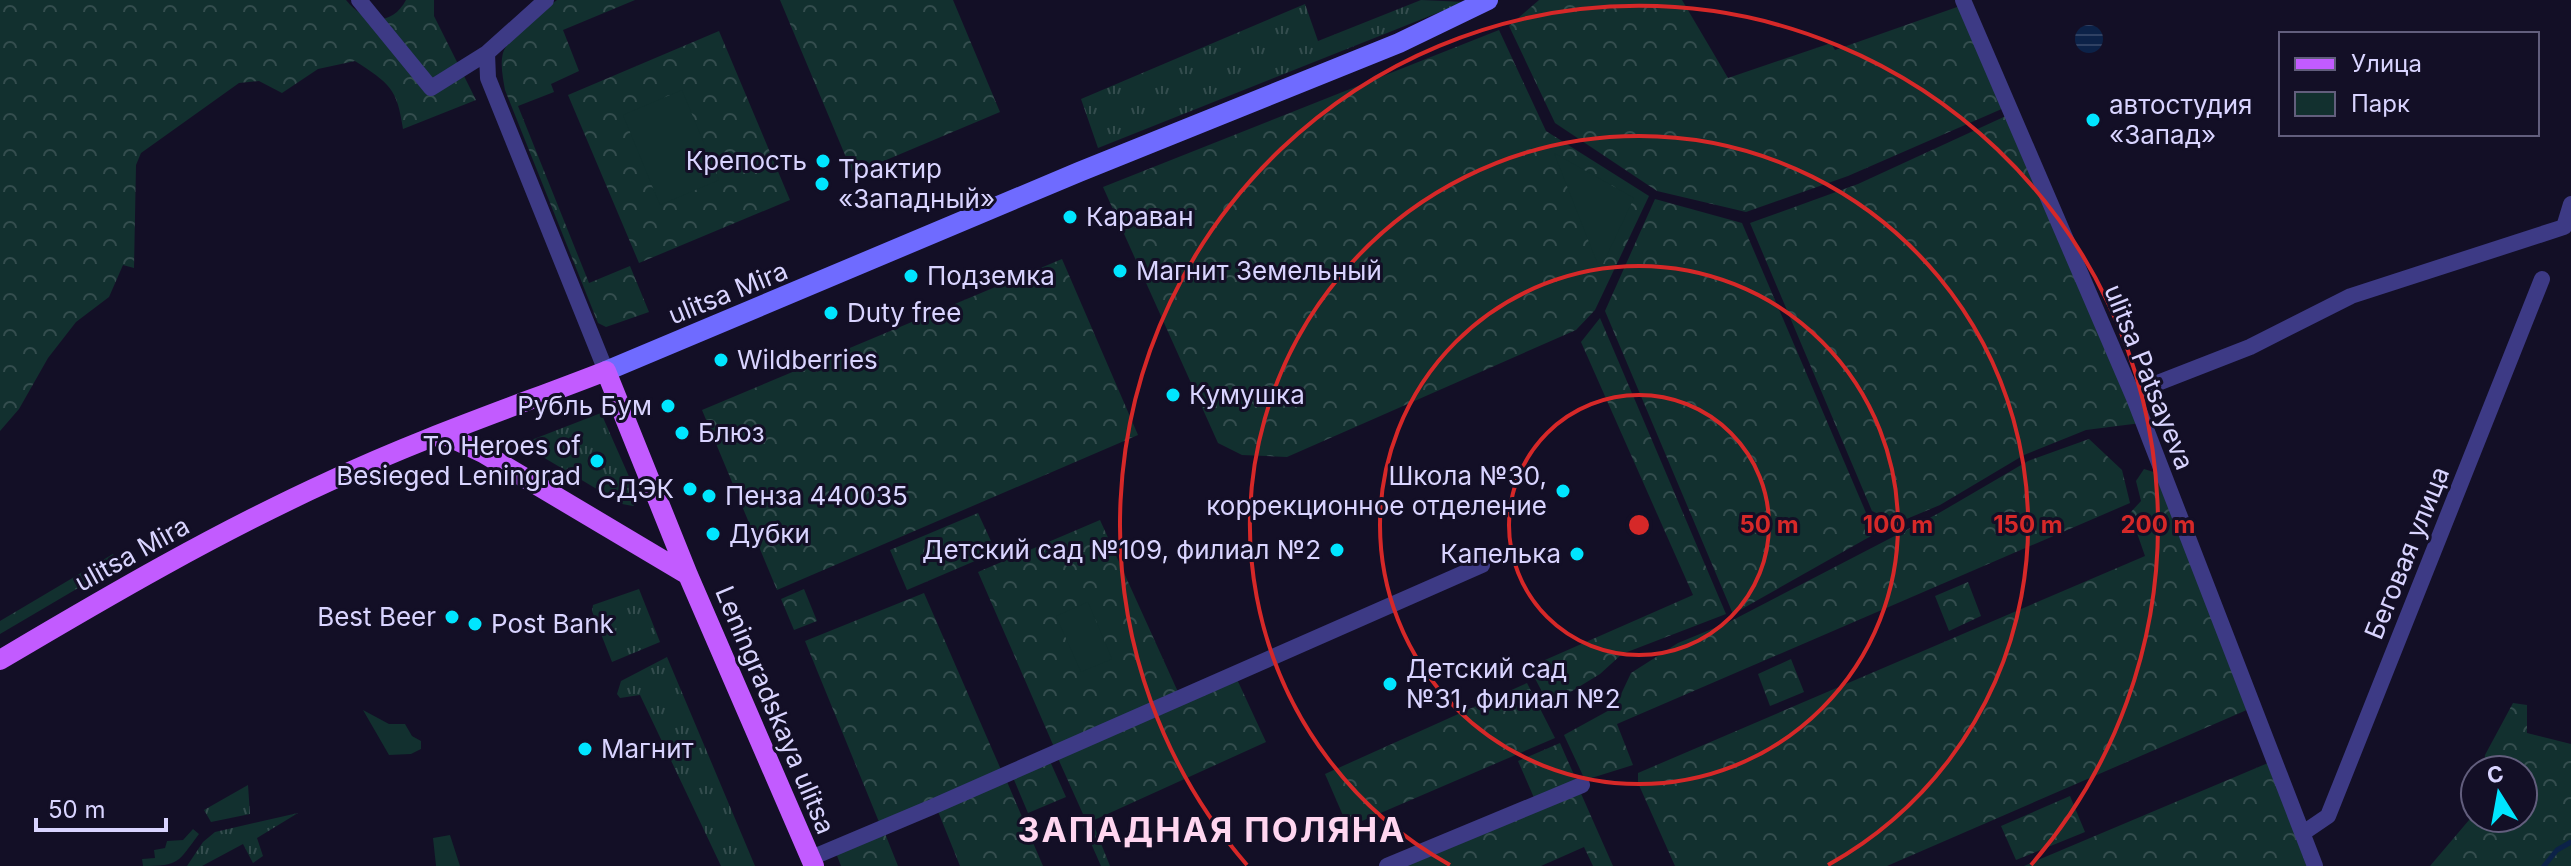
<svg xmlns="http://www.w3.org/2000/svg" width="2571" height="866" font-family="Inter,sans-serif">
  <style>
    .grass { fill: url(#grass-tufts) }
    .forest { fill: url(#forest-crowns) }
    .park { fill: #12302f }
    .water { fill: url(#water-rules) }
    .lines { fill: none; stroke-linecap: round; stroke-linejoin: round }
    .stream { stroke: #0c2248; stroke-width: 5 }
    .minor { stroke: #3d3a85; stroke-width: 16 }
    .secondary { stroke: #6f6bff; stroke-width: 20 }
    .primary { stroke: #c25bff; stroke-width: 20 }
    .ring { fill: none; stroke: #d62828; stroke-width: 4 }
    .poi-dot { fill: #00e5ff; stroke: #130f26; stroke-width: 3 }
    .labels { text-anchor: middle; stroke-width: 6; stroke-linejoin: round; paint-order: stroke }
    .poi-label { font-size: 26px; fill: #d9d4ff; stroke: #130f26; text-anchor: start }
    .street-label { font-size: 26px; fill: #d9d4ff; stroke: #130f26 }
    .district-label { font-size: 34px; font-weight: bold; letter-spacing: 2px; fill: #ffd6f0; stroke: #130f26 }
    .centre { fill: #d62828; stroke: #130f26; stroke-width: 4 }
    .ring-label { font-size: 24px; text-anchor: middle; font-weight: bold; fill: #d62828; stroke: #130f26; stroke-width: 6; stroke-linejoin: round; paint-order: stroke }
  </style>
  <defs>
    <pattern id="grass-tufts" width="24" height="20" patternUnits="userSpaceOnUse" patternTransform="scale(2)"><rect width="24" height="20" fill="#12302f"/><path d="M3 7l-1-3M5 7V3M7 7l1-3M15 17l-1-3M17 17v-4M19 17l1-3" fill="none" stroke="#344d4e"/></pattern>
    <pattern id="forest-crowns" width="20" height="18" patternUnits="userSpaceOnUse" patternTransform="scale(2)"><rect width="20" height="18" fill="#12302f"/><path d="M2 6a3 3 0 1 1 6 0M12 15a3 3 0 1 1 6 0" fill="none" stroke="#344d4e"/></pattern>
    <pattern id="water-rules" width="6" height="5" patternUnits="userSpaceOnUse" patternTransform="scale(2)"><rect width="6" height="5" fill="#0c2248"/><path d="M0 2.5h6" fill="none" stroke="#2f4163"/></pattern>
  </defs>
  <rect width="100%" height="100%" fill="#130f26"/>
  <path class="grass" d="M1421,0L1465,2L1098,148L1081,99L1305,4L1318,41Z
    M601,413L638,497L637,503L633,506L622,504L521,444Z
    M113,554L119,564L0,634V621Z
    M639,589L660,642L612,662L592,611L593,605Z
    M667,657L755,866H721L640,695L620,698L617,694L621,681Z
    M248,785L250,814L211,822L204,810Z
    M298,813L257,838L263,856L253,863L243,844L202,866H187L203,842L215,832Z"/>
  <path class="forest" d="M0,0H346C364,23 391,28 406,0H434V16L476,100L403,129C397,88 390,84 355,61L318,69L282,93L259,81L239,83L141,153L136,165L134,268L123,265L109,297L76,322L48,358L19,409L0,431Z
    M557,0H635L563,30L579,71L551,84L554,92L518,106L589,283L630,266L649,312L606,327L598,323L505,90C503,78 500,65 503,53C508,36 543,10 557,0Z
    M780,0H953L1000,112L853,174Z
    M1539,0H1682L1728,78L1831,43L1835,50L1960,6L2004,108L1848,176L1746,212L1657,191L1555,123L1509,26Z
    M1499,30L1546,131L1649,196L1595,310L1576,330L1287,457L1242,455L1218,443L1103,187Z
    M719,31L790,200L639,263L568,95Z
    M2008,115L2141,423L2086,430L2024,455L1940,505L1897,523L1872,511L1750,223L1858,184Z
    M1655,199L1742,223L1870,522L1887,527L1733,614L1605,311Z
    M1062,259L1138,435L777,590L702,410Z
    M1600,318L1726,614L1622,654L1600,674L1549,705L1529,667L1693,595L1581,342Z
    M2089,439L2122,470L2130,503L1617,724L1633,765L1585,780L1564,735L1615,707L1631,673L1678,643L1729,622L1939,513L2028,461Z
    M2144,469L2160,474L2249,709L1887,866H1675L1638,783V773L2145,556L2130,513L2141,501L2136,481Z
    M978,513L996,552L907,590L890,550Z
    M1100,520L1178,692L1054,747L978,572Z
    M1968,582L1981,616L1949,631L1935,596Z
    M804,589L817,621L794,630L781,599Z
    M924,593L1002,772L879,822L805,641Z
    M1791,659L1804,692L1770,706L1758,674Z
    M1235,675L1266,742L1092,821L1110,866H1101L1079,816L1083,814L1056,754Z
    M1527,683L1555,738L1348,827L1325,774Z
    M2513,703L2527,705V733L2571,744V866H2430L2475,813V818H2523V770H2484L2485,755Z
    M1560,743L1578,784L1535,800L1518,761Z
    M1049,759L1066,797L1028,813L1012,775Z
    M2268,763L2309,866H2024Z
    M1005,777L1043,866H960L937,809Z
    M1579,789L1613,866H1593L1584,847L1541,866H1394Z
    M2070,796L2085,832L2016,860L2001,826Z
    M884,831L898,866H841L836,853Z"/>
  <path class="park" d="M682,90L719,180L660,205L623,115Z
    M1554,153L1634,198L1600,270Z
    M1088,602L1112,659L1081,672L1056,616Z
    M363,710L389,724H405L412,736L421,741V749L411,754L389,755Z
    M193,829L199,834C178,862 180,866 143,866L142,859L155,858L154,850L165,848L167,841L183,840Z
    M450,835L460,866H436L433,838Z"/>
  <path class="water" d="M2075 39a14 14 0 1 1 28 0a14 14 0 1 1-28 0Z"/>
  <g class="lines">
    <path class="stream" d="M2544,866L2557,850L2571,842"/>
    <path class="minor" d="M359,0L431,88L487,53
      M546,0L487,53L488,78L606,371
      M1963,0L2134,398L2315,866
      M2132,393L2250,347L2351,296L2564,227L2571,204
      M2303,833L2328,816L2542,279
      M811,858L932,807L1482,565
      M1387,866L1582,785"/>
    <path class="secondary" d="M606,371L1079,172L1399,43L1488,0"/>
    <path class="primary" d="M443,434L483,453L688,575
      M0,660C108,596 216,533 330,481C419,439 513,407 606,371L688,575L814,866"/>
  </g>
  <g class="ring">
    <circle cx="1639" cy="525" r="130"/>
    <circle cx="1639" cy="525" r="259"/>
    <path d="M1450 865A389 389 0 1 1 1828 865"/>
    <path d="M1247 865A519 519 0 1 1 2031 865"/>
  </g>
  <g class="poi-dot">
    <circle cx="2093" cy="120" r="8"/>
    <circle cx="823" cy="161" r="8"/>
    <circle cx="822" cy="184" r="8"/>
    <circle cx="1070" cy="217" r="8"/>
    <circle cx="1120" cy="271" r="8"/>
    <circle cx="911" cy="276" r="8"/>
    <circle cx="831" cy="313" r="8"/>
    <circle cx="721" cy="360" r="8"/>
    <circle cx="1173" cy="395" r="8"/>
    <circle cx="668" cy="406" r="8"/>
    <circle cx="682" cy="433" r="8"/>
    <circle cx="597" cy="461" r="8"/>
    <circle cx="690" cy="489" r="8"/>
    <circle cx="1563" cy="491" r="8"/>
    <circle cx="709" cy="496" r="8"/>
    <circle cx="713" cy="534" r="8"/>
    <circle cx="1337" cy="550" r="8"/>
    <circle cx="1577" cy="554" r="8"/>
    <circle cx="452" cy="617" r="8"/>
    <circle cx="475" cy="624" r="8"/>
    <circle cx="1390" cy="684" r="8"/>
    <circle cx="585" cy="749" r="8"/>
  </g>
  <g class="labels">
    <g class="poi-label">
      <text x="2109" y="114">автостудия<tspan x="2109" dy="30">«Запад»</tspan></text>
      <text x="807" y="170" text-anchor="end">Крепость</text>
      <text x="838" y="178">Трактир<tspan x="838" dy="30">«Западный»</tspan></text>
      <text x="1086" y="226">Караван</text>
      <text x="1136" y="280">Магнит Земельный</text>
      <text x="927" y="285">Подземка</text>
      <text x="847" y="322">Duty free</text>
      <text x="737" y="369">Wildberries</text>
      <text x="1189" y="404">Кумушка</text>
      <text x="652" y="415" text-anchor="end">Рубль Бум</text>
      <text x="698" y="442">Блюз</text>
      <text x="581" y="455" text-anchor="end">To Heroes of<tspan x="581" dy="30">Besieged Leningrad</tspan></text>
      <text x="1547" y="485" text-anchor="end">Школа №30,<tspan x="1547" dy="30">коррекционное отделение</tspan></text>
      <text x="674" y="498" text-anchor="end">СДЭК</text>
      <text x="725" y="505">Пенза 440035</text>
      <text x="729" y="543">Дубки</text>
      <text x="1321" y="559" text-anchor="end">Детский сад №109, филиал №2</text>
      <text x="1561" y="563" text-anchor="end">Капелька</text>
      <text x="436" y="626" text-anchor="end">Best Beer</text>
      <text x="491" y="633">Post Bank</text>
      <text x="1406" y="678">Детский сад<tspan x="1406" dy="30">№31, филиал №2</tspan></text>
      <text x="601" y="758">Магнит</text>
    </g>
    <g class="street-label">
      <text transform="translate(728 293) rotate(-22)" y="9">ulitsa Mira</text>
      <text transform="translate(2149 377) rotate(68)" y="9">ulitsa Patsayeva</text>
      <text transform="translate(2407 553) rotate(-68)" y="9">Беговая улица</text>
      <text transform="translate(132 554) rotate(-29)" y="9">ulitsa Mira</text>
      <text transform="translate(775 710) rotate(67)" y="9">Leningradskaya ulitsa</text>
    </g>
    <g class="district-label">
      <text x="1212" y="842">ЗАПАДНАЯ ПОЛЯНА</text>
    </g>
  </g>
  <circle cx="1639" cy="525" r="12" class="centre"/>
  <g class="ring-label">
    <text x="1769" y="533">50 m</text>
    <text x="1898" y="533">100 m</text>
    <text x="2028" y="533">150 m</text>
    <text x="2158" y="533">200 m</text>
  </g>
  <rect x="2279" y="32" width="260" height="104" fill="#130f26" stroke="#625e7d" stroke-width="2"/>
  <rect x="2295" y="58" width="40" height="12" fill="#c25bff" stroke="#625e7d" stroke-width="2"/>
  <text x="2351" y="72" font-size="24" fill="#d9d4ff">Улица</text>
  <rect x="2295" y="92" width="40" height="24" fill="#12302f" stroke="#625e7d" stroke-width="2"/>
  <text x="2351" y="112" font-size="24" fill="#d9d4ff">Парк</text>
  <g transform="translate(2499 794) rotate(349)"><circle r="38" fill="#130f26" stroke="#625e7d" stroke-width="2"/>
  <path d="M0-6L14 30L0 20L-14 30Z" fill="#00e5ff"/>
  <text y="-12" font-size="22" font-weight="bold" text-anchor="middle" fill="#d9d4ff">С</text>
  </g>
  <path d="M36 818v12h130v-12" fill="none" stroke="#d9d4ff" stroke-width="4"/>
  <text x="48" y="818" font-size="24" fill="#d9d4ff" stroke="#130f26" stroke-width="6" paint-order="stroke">50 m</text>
</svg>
